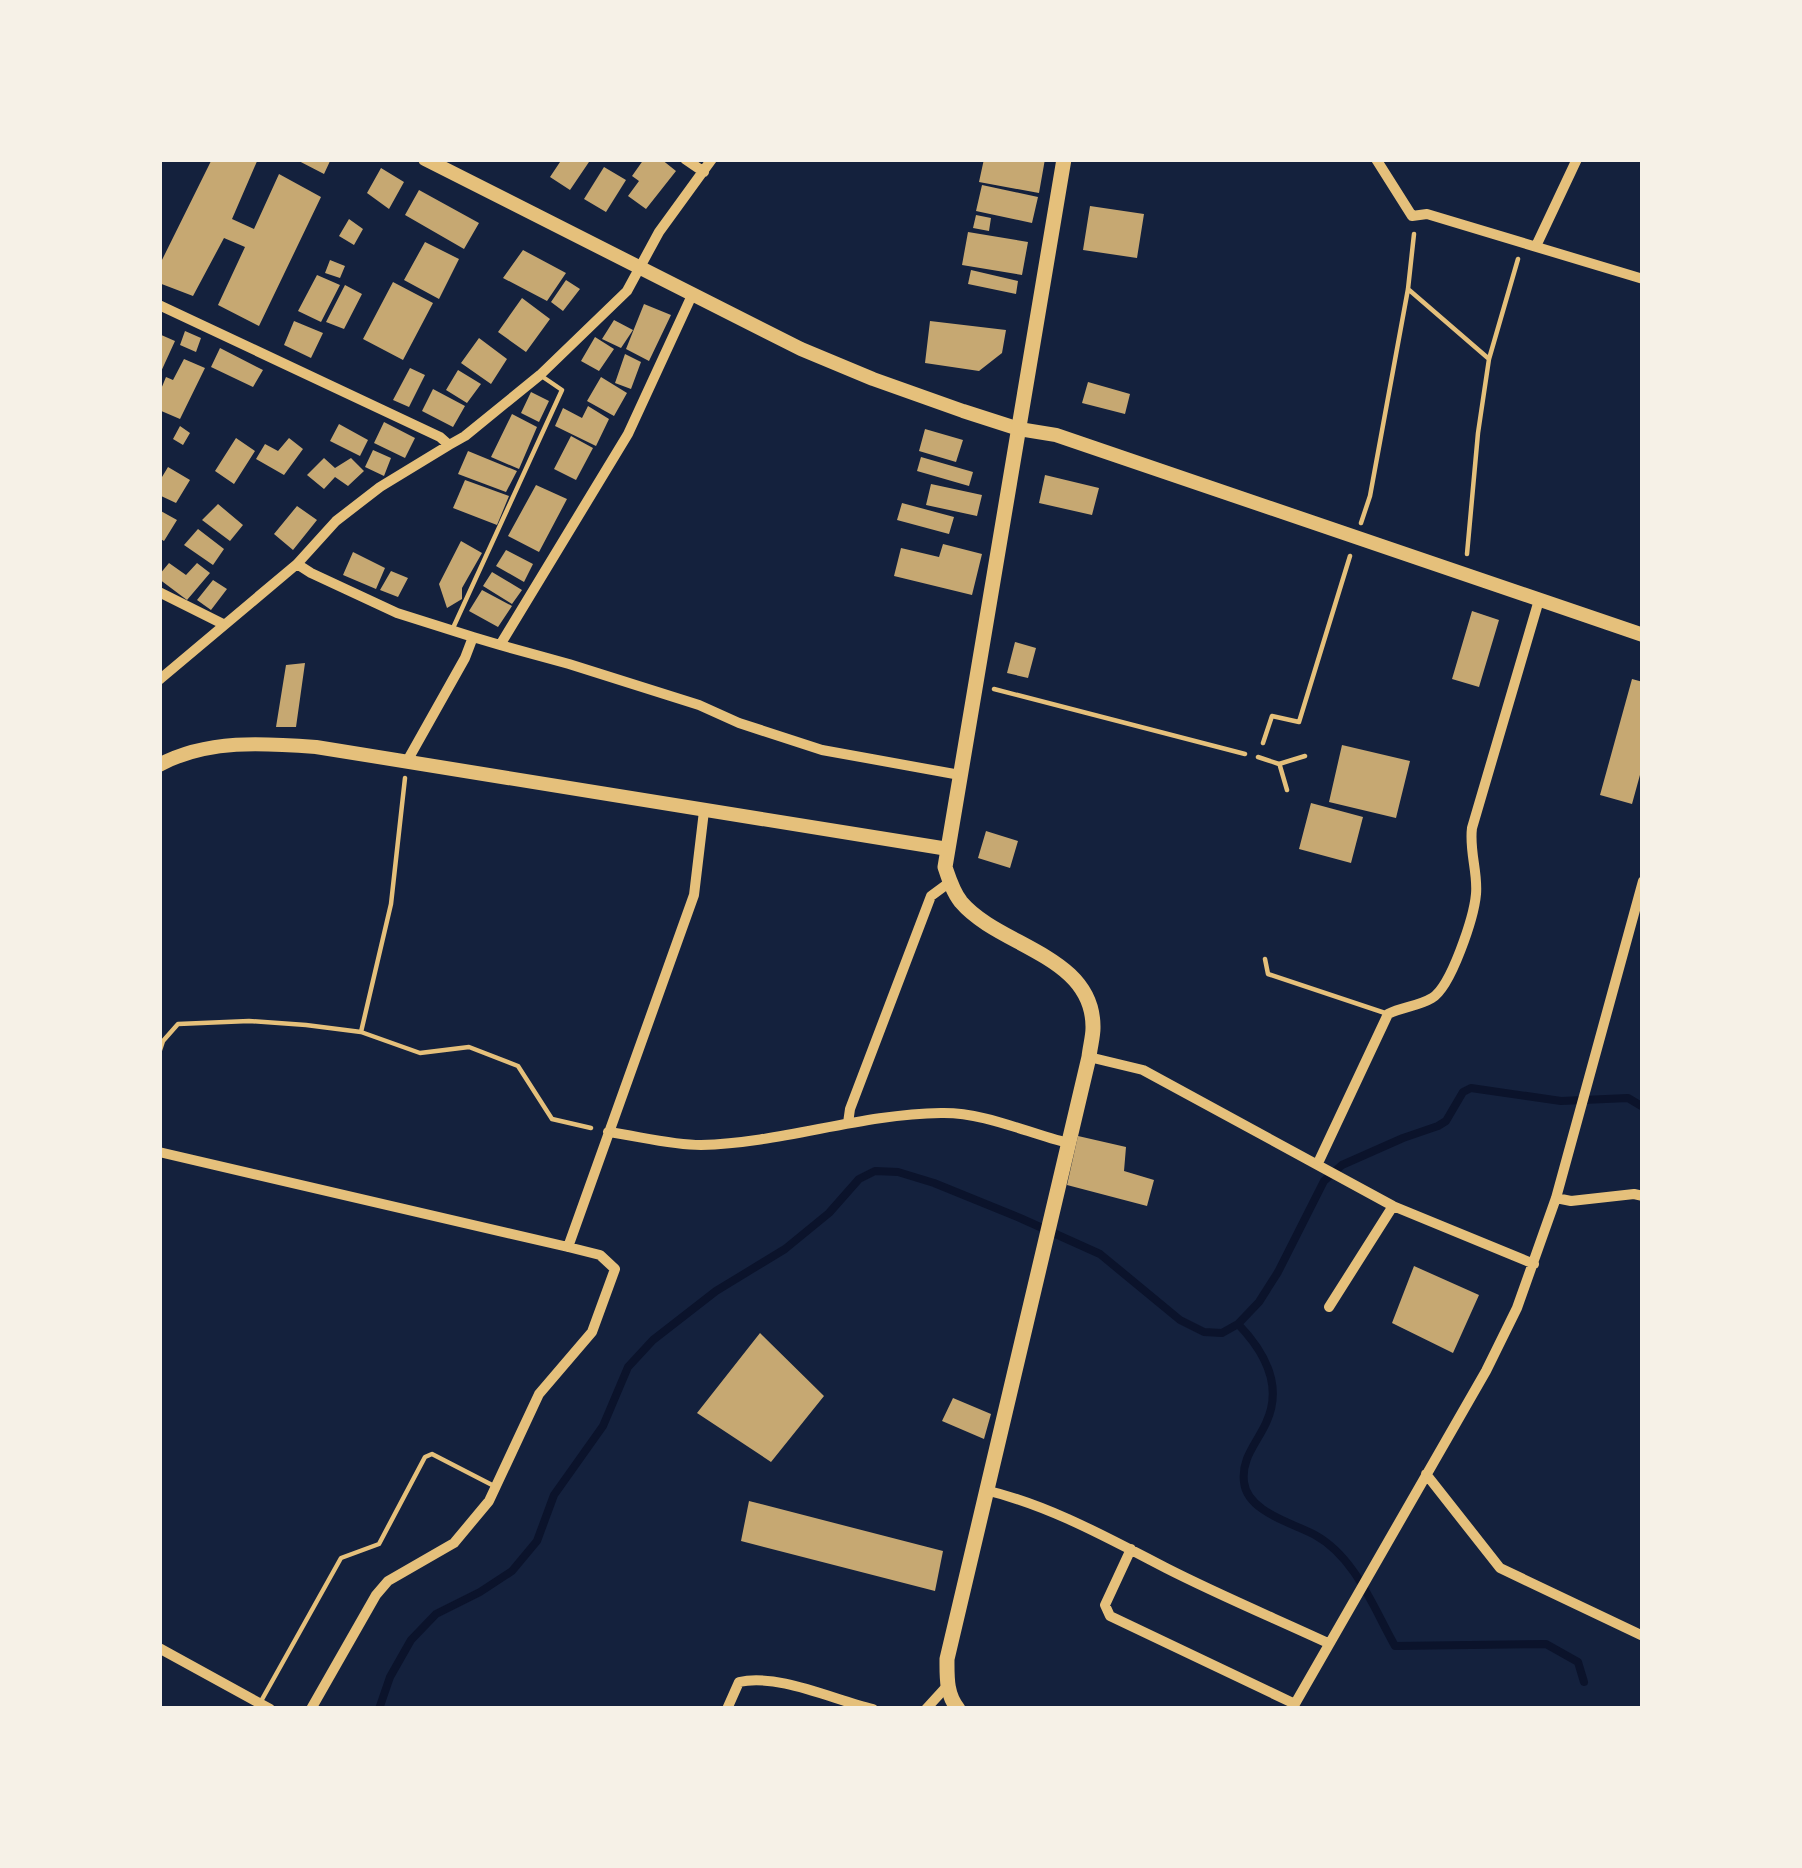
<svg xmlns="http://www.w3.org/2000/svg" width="1802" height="1868" font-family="Overpass,sans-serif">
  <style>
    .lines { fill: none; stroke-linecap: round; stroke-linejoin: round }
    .stream { stroke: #0b132b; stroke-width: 8 }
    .building { fill: #c6a872 }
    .path { stroke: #e5c07b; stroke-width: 4.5 }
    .service { stroke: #e5c07b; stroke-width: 4.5 }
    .minor { stroke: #e5c07b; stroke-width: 10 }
    .tertiary { stroke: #e5c07b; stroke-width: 14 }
    .secondary { stroke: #e5c07b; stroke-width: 15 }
  </style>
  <rect width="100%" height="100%" fill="#14213d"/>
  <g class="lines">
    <path class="stream" d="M1238,1324C1264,1351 1284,1385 1266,1423C1257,1443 1241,1458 1244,1482C1247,1512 1293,1523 1315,1535C1355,1557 1373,1607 1395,1646L1546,1644L1578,1662L1584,1682
      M379,1709L390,1677L411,1640L436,1614L480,1592L512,1571L537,1541L554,1495L603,1426L628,1367L653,1340L716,1291L785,1249L829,1213L859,1179L875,1171L898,1172L934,1183L1020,1218L1100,1254L1180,1320L1204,1332L1222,1333L1238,1324L1259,1302L1278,1272L1324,1181L1342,1165L1403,1138L1438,1126L1446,1121L1463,1092L1471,1088L1561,1101L1628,1098L1643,1107"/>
  </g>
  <path class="building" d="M212,159H258L232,219L254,229L279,174L321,197L259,326L218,305L245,247L224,238L193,296L159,283V266Z
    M295,159H331L324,174Z
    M562,159H591L570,190L550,177Z
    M644,159H661L676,171L646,209L628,196L639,181L632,176Z
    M984,159H1045L1039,193L979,182Z
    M604,167L626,180L606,212L584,199Z
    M381,168L404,182L389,209L367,193Z
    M982,185L1038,197L1032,223L976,211Z
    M419,190L479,223L464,249L405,215Z
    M1090,206L1144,214L1137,258L1083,250Z
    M976,215L991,218L989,231L973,228Z
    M349,219L363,229L354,245L339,236Z
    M968,232L1028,242L1022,275L962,265Z
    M425,242L459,259L439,299L404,280Z
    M523,250L566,273L547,301L503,278Z
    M330,260L345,266L340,278L325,273Z
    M971,270L1018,281L1016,294L968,284Z
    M317,275L340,285L321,322L298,311Z
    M566,280L580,289L563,311L551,302Z
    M393,282L433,303L403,360L363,339Z
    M345,285L362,294L344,329L326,322Z
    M522,298L550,319L526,352L498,332Z
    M644,304L671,315L649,361L626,349Z
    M614,320L633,330L621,348L602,339Z
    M294,321L323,333L311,358L284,345Z
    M930,321L1006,330L1002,353L979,371L925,363Z
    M185,331L201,338L196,352L180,345Z
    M159,334L175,341L159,376Z
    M595,337L614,349L599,371L581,361Z
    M479,338L507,359L491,384L461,363Z
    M220,348L263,370L253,387L211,367Z
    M625,354L641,362L631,389L615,383Z
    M184,359L205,368L180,419L159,410V394L166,377L173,380Z
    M410,368L425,375L409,407L393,400Z
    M458,370L481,384L467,403L446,390Z
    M601,377L627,393L614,416L587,401Z
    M1088,382L1130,394L1125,414L1082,403Z
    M433,389L465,406L453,427L422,411Z
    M531,392L549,401L539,422L521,413Z
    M588,406L609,419L596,446L555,426L563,408L582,418Z
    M512,414L537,427L519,469L491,457Z
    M384,422L415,438L405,458L374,443Z
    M339,424L368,440L360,456L330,441Z
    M180,426L190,433L183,445L173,439Z
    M925,429L963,440L956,462L919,451Z
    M571,436L593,448L576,480L554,469Z
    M236,438L255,451L234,484L215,471Z
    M289,438L303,449L284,475L256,459L265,444L278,451Z
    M373,450L391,458L384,476L365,467Z
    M468,451L517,471L506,492L458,474Z
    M921,457L973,472L969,486L917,471Z
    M324,458L335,468L351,458L364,471L348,486L335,477L324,489L307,475Z
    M168,467L190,480L176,503L159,495V482Z
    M1045,475L1099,488L1092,515L1039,503Z
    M465,480L509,496L497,525L453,508Z
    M931,484L982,495L977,516L926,505Z
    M536,485L567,499L539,552L508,536Z
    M902,503L954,517L949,534L897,520Z
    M218,504L243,525L230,541L202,520Z
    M297,506L317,520L293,550L274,534Z
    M159,510L177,520L164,541L159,538Z
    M198,529L224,549L213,565L184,545Z
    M461,541L482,553L462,588V599L447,608L439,584Z
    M943,544L982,554L972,595L894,576L901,548L939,557Z
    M506,550L533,564L524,582L496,566Z
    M353,552L385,568L376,589L343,575Z
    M169,563L186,575L197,563L210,573L187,600L159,579V575Z
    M391,571L408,578L398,597L380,590Z
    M492,572L522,590L512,604L483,586Z
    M213,580L227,589L211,610L197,600Z
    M482,590L512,606L498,627L469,611Z
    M1472,611L1499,620L1479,687L1452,679Z
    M1015,642L1036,648L1028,678L1007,673Z
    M305,663L296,727H276L286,665Z
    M1632,679L1643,682V764L1632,804L1600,795Z
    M1342,745L1410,761L1396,818L1329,802Z
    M1311,803L1363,817L1351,863L1299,849Z
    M986,831L1018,841L1010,868L978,858Z
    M1078,1136L1126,1147L1124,1171L1154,1180L1147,1206L1067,1185Z
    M1414,1266L1479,1295L1453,1353L1392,1323Z
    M760,1333L824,1396L771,1462L697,1413Z
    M953,1398L991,1414L984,1439L942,1421Z
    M749,1501L943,1551L935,1591L741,1541Z"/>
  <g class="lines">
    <path class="path" d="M1408,289L1489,359
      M1361,523L1370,496L1408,289L1414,234
      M1467,554L1478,433L1489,359L1518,259
      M994,689L1245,754
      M1263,743L1272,716L1299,722L1350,556
      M361,1032L391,904L405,778
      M159,1053L163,1041L178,1024L249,1021L306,1025L361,1032L420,1053L469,1047L518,1066L552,1119L591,1128"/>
    <path class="service" d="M453,628L562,390L540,375
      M1258,757L1279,764L1305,756
      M1280,766L1287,790
      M1265,959L1268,974L1388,1014
      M260,1703L341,1558L379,1544L425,1457L432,1454L496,1487"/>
    <path class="minor" d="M685,159L704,172
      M1376,159L1412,216L1427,214L1643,279
      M1536,246L1577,159
      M159,305L440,437L449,445L465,436L540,375L627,291L659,232L712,159
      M297,564L311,573L397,613L473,637
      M159,592L223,624
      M500,645L569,664L699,705L739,723L822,750L960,775
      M159,680L297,564L336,521L380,487L449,445
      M406,763L465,658L473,637L500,645L628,434L693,293
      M1089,1057L1143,1070L1393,1206L1534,1264
      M848,1123L850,1109L931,896L950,882
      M608,1132C638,1136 671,1145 701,1145C782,1143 860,1114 941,1113C984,1112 1027,1133 1068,1143
      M159,1152L568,1247L600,1255L615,1269L592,1332L539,1394L489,1501L454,1543L388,1581L376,1595L311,1709
      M1318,1163L1388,1014C1402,1007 1419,1006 1432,998C1451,987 1474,917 1476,894C1478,872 1469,851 1472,828L1539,600
      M1556,1198L1571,1201L1634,1194L1643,1196
      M568,1247L694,895L704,811
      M1329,1307L1393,1206
      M1426,1474L1500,1568L1643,1636
      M985,1490C1049,1505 1108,1538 1166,1568C1219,1595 1274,1618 1328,1643
      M1131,1549L1105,1605L1110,1616L1295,1704
      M159,1648L270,1709
      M727,1709L739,1682C778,1673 834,1700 873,1709
      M926,1709L947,1686
      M1292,1709L1486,1371L1517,1308L1556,1198L1643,881"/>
    <path class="tertiary" d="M425,159L801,349L873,379L963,411L1019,429L1056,435L1643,635
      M159,765C207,739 264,743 316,747L948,849"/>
    <path class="secondary" d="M958,1709C946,1694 947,1677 947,1659L1089,1057C1090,1047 1093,1037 1093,1028C1094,955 999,947 961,902C953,892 949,879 945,867L1064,159"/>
  </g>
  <rect width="1802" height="1868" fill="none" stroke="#f6f1e7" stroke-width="324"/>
</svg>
